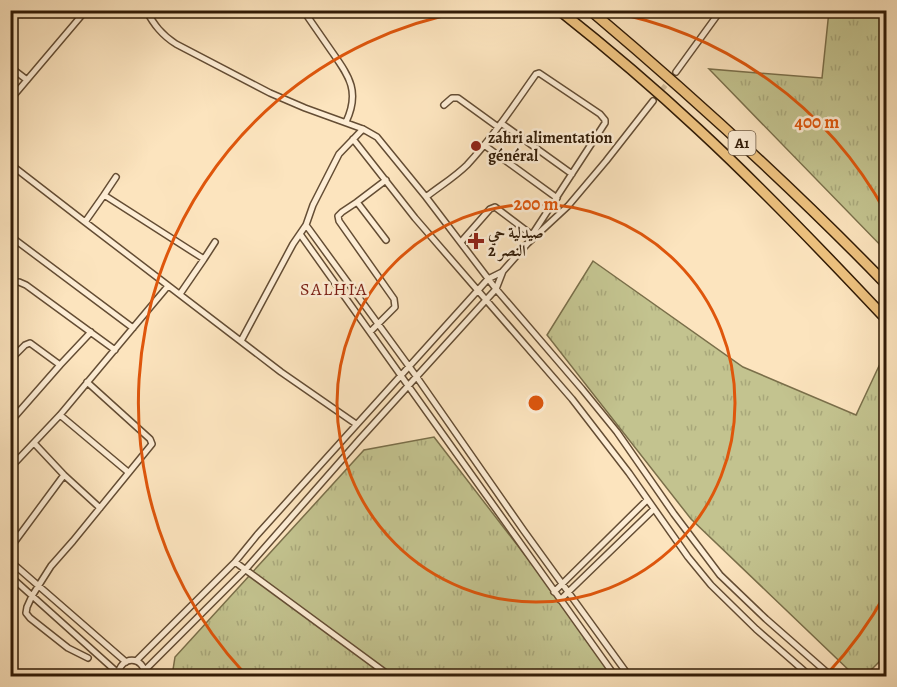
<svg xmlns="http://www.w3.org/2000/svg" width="897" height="687" font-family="Alegreya,Amiri,serif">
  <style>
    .grass { fill: url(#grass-tufts); stroke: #7a6f4a; stroke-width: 1.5 }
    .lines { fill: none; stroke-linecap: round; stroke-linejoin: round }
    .street-tunnel { stroke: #d3bc99; stroke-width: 5; stroke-dasharray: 5 2.5; stroke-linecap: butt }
    .street-casing { stroke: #644d34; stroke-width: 8 }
    .highway-casing { stroke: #311b06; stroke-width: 12 }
    .street { stroke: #fdedd5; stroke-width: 5 }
    .highway { stroke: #eec27f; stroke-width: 9 }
    .ring { fill: none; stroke: #df560c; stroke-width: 3 }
    .poi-dot { fill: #8f2418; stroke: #fdedd5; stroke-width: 2 }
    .labels { text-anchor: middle; stroke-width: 5; stroke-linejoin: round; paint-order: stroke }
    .shield { fill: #fdedd5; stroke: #6e5a44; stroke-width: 1.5 }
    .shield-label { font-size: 15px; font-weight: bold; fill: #311b06 }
    .poi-label { font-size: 16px; font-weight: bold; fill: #311b06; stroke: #fdedd5; text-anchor: start }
    .neighbourhood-label { font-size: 18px; letter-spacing: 1.5px; fill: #7a1f14; stroke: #fdedd5 }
    .centre { fill: #df560c; stroke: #fdedd5; stroke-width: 3 }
    .ring-label { font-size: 18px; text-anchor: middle; font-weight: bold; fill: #df560c; stroke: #fdedd5; stroke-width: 5; stroke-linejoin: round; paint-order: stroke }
  </style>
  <defs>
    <pattern id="grass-tufts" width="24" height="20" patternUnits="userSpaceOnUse" patternTransform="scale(1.5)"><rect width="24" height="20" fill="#c3c38f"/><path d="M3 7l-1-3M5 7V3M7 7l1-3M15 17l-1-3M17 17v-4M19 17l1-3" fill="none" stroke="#a8a77a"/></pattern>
  </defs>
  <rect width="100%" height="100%" fill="#fce4be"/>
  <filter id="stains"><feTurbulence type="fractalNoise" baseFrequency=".00333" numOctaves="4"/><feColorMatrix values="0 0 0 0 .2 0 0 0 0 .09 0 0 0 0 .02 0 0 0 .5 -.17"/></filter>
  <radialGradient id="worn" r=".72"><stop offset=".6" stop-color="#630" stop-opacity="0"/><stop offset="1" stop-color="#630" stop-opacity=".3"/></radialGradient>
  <path class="grass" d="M829,11H886V251L709,69L822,78Z
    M593,261L743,367L856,415L886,351V584L880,593L886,605V655L865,676H855L691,519L547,335Z
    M434,437L618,676H172L175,657L364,450Z"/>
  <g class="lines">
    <path class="street-tunnel" d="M653,101L676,72"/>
    <defs>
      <path id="street" d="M16,10L22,14L26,10
        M146,10C154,25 162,35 176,44L270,93L305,108L363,129L377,137L426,197L496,289L582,389L617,432L674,514L720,575L766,619L831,676
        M303,10C312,23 321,36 330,49C348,75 361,90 346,122
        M10,67L27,80
        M676,72L721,10
        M10,100L82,15V10
        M444,105L452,98H458L498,127
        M501,123L572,174
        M353,139L415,218L572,399L629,473L688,557L711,585L756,629L810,676
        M484,145L557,198
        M10,164L85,222L281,372L356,424
        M104,195L116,177
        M426,197C440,186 455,177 467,165C493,137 514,105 536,74L539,73L600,114L605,120V123L530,238
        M357,202L386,240
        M85,222L104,195L204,259L180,294
        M306,225L416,376L524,531L629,676
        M300,234L615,676
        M10,236L133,328
        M461,242L490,209L495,207L532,235
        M204,259L215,242
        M10,282H19L26,285L115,350
        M370,332L395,307L394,299L339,221L338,216L342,212L357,202L386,180
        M241,341L293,244L306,225L313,205L339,154L363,129
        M10,360L25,345L30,343L60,365
        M87,382L150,439L152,444L73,541L51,566L32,596L27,607L26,613L30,618L68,648L88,658
        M60,415L128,472
        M10,422L60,365L91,332
        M34,443L64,475L100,508
        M10,468L60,415L168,286
        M10,548L64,475
        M10,561L126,662
        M235,562L390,676
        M10,576L118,673
        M554,592L647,500
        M560,600L654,509
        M136,661L235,562L257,535L488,279L502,272
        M145,670L245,570L360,439L486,300L496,289L503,271L527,244L568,206L606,161L653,101
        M118,676C119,655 145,655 145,676"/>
      <path id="highway" d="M559,10C607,48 653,87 698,129C763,189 825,254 886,319
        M590,10C693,97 792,187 886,284"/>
    </defs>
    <use href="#street" class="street-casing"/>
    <use href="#highway" class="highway-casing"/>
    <use href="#street" class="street"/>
    <use href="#highway" class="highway"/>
  </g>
  <g class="ring">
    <circle cx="536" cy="403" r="199"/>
    <path d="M886 593A398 398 0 0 1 827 674M245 674A398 398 0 0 1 467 11M605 11A398 398 0 0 1 886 213"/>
  </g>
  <g class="poi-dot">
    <circle cx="476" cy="146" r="6"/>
    <path d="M473 232h6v6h6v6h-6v6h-6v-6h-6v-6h6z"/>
  </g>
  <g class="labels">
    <rect class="shield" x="728.5" y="131" width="27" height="24" rx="4.5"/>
    <g class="shield-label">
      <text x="742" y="148">A1</text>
    </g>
    <g class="poi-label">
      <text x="488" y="143">zahri alimentation<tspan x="488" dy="18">général</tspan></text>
      <text x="488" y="238">صيدلية حي<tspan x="488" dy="18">النصر 2</tspan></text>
    </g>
    <g class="neighbourhood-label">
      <text x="334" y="295">SALHIA</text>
    </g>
  </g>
  <circle cx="536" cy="403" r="9" class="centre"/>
  <g class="ring-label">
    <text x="817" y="128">400 m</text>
    <text x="536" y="210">200 m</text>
  </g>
  <rect width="897" height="687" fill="none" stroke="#fce4be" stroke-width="36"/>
  <rect x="12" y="12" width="873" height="663" fill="none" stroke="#311b06" stroke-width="3"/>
  <rect x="18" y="18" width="861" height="651" fill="none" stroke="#311b06" stroke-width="1.5"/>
  <rect width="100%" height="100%" filter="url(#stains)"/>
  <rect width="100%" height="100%" fill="url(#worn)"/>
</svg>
